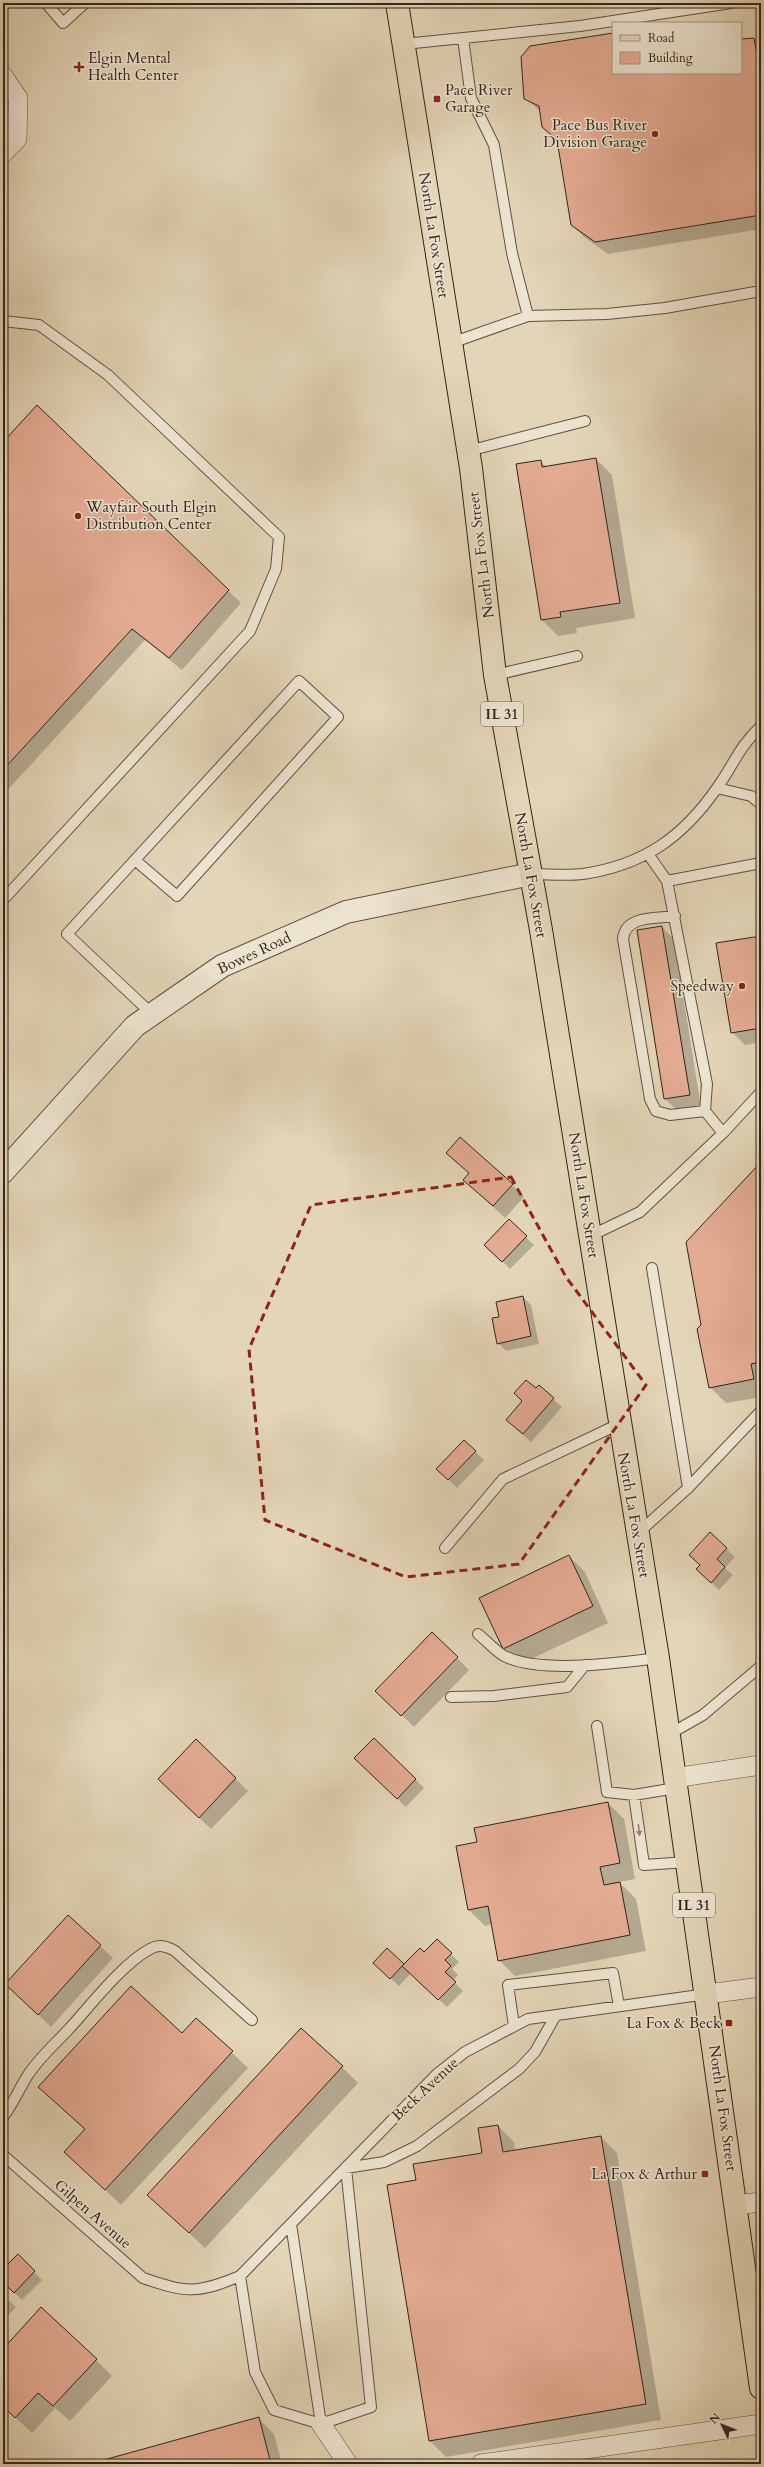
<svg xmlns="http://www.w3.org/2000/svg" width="764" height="2467" font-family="Cardo,serif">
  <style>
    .shadow { fill: #0003 }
    .building { fill: #e4ab93; stroke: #32251c }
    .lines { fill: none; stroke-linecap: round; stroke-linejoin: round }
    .service-casing { stroke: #5e5143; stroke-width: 12 }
    .minor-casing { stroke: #5e5143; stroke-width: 20 }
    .tertiary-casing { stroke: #5e5143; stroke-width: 24 }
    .primary-casing { stroke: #32251c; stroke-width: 24 }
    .service { stroke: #ede4d0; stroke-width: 10 }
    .minor { stroke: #ede4d0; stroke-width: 19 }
    .tertiary { stroke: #ede4d0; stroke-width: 22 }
    .primary { stroke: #e3d5b7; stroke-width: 22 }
    .oneway { fill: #908476 }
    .marked { fill: none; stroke: #8f2418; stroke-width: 3; stroke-dasharray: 8 5; stroke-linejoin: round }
    .poi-dot { fill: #8f2418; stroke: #ede4d0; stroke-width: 1.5 }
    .labels { text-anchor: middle; stroke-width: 3; stroke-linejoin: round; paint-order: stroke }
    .shield { fill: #ede4d0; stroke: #6a5e52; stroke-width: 1 }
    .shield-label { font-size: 14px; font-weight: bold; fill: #32251c }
    .poi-label { font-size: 15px; fill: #32251c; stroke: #ede4d0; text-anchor: end }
    .street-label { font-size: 15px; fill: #32251c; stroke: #ede4d0 }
  </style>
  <rect width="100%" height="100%" fill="#e3d5b7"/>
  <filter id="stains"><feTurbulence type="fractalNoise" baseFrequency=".005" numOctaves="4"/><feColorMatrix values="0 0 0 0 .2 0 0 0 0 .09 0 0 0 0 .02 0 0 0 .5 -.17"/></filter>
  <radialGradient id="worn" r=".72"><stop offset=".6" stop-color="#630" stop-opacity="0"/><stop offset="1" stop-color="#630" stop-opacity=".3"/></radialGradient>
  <path class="shadow" d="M613,34V73H741V40L754,39L761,46V229L608,254L584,237L572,225L558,142L543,126L541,112L525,98Z
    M37,406L241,603L182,670L145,640L3,795V443Z
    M596,459L612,475L635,618L576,628L577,633L558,636L542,620L517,465L540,461L547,467Z
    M662,927L674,939L701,1107L678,1111L665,1099L638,931Z
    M761,937V1042L745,1045L732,1032Z
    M447,1153L512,1185L524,1197L505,1218L464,1180L470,1174Z
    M761,1163V1397L726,1403L710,1387L702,1326Z
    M509,1221L534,1245L510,1269L486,1245Z
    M523,1297L531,1305L539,1344L506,1351L498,1343L500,1317Z
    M539,1386L562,1407L531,1442L507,1420Z
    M464,1441L484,1460L457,1488L438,1469Z
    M710,1533L735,1557L725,1568L733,1575L719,1590L697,1569L701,1565Z
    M569,1556L585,1572L608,1623L520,1664L504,1648Z
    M457,1658L469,1670L414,1727L377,1691Z
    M374,1739L424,1788L406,1807L355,1758Z
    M196,1741L248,1791L211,1829L171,1791Z
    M608,1803L624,1819L635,1879L619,1882L636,1899L646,1951L515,1976L499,1960L492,1924L485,1926L469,1910L478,1842Z
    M68,1916L113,1958L51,2027L6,1984Z
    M437,1940L459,1962L452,1969L458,1975L453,1981L463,1991L447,2007L411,1973L399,1986L383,1971L404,1966L424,1954Z
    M196,2019L248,2068L121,2205L65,2152L85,2130L56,2103L182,2034Z
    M342,2067L358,2083L205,2248L149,2195Z
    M498,2126L514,2142L515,2151L601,2137L617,2153L661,2420L446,2457L430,2441L417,2181L483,2154Z
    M18,2256L42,2280L22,2300L3,2281V2271Z
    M3,2295L16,2307L3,2321Z
    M3,2350L96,2360L112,2376L70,2421L55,2408L32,2433L3,2406Z
    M258,2418L274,2434L282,2464H102Z"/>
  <path class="building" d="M613,33V73H741V39L754,38L761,76V215L595,242L571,225L557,140L542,127L539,106L524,99L521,57L530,46Z
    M37,405L229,590L169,658L132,629L3,770V442Z
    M596,458L620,603L560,612L561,617L541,620L516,464L541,460L542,467Z
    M662,926L690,1095L664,1099L637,930Z
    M761,936V1028L731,1033L716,943Z
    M460,1137L513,1184L493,1206L463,1180L469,1173L446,1153Z
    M761,1162V1362L751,1364L754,1379L709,1388L697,1329L701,1325L686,1242Z
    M509,1219L527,1236L502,1262L484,1245Z
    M523,1296L531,1336L497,1344L492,1318L499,1317L496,1302Z
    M526,1380L536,1388L539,1385L554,1398L523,1434L506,1420L522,1401L514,1393Z
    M464,1440L476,1451L448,1480L436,1469Z
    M710,1532L727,1548L717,1559L725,1567L711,1583L696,1569L700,1565L689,1555Z
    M569,1555L593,1606L503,1649L479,1598Z
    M432,1632L458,1657L401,1716L375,1691Z
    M374,1738L416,1779L397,1799L354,1758Z
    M196,1739L236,1778L199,1818L158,1779Z
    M608,1802L620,1863L600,1867L604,1885L620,1882L630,1935L498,1961L488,1906L468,1910L456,1846L477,1842L474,1828Z
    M68,1915L101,1945L38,2015L5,1984Z
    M437,1939L452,1953L445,1960L451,1966L445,1972L456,1982L438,2000L402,1966L420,1948L424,1952Z
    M387,1948L404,1964L390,1979L373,1963Z
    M131,1986L182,2033L196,2018L233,2051L105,2190L64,2152L85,2129L38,2087Z
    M301,2028L343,2066L189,2233L147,2195Z
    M498,2125L503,2152L601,2136L646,2404L429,2441L387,2185L416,2180L413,2164L482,2153L478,2128Z
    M18,2254L35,2271L14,2293L3,2282V2269Z
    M41,2307L97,2359L53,2406L38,2393L15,2418L3,2406V2349Z
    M259,2417L271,2464H101L100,2461Z"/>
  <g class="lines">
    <defs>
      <path id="service" d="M46,3L63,23L85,3
        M404,44L580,26L731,3
        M528,316L607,314L665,308L761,291
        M3,321L39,325L108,375L279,537L276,569L250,631L3,900
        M451,343L528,316L512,253L494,145L471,98L463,38
        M468,451L585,421
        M495,675L577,656
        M717,788L751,796L761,804
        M648,854L667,881L707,1084L705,1111L723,1133
        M135,860L177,896L338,717L299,681L67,934L152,1014
        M531,874C548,874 566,876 583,874C644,865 683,837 717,788C734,764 739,747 761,726
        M667,881L761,863
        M675,916C656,919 625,915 623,939L650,1099L656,1111L670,1115L705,1111
        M590,1236L640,1212L723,1133L761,1092
        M652,1268L688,1488
        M638,1533L688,1488L761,1411
        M445,1548L503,1479L619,1424
        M478,1634C486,1640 495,1651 504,1656C540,1674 617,1663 658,1658
        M451,1697L494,1696L567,1687L585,1665
        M597,1726L607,1792L634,1795L676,1788
        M668,1735L703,1715L761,1666
        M634,1795L644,1865L687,1862
        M514,2026L508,1985L613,1973L619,2006
        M3,2117C13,2104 19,2089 28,2075C39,2058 55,2044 69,2029C90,2006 122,1964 150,1949C159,1944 166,1946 175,1951L252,2020
        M3,2155L143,2278C187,2293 197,2294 240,2276L437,2074L465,2052L528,2019L707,1994
        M291,2224L321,2424
        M240,2276L255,2372L274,2410L321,2424L371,2407L346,2168L384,2162L417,2146L519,2069L535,2052L556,2015"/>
      <path id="minor" d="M3,76L18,98L17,139L3,153
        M674,1778L761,1765
        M707,1994L761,1987
        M736,2205L761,2202
        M321,2424L348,2464
        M481,2464L761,2424"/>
      <path id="tertiary" d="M3,1172L135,1026L222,966L346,912L531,874"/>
      <path id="primary" d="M397,3L471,468L495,675L541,930L658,1658L761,2388"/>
    </defs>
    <use href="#service" class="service-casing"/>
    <use href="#minor" class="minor-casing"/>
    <use href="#tertiary" class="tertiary-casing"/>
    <use href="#primary" class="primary-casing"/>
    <use href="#service" class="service"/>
    <use href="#minor" class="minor"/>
    <use href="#tertiary" class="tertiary"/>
    <use href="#primary" class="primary"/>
  </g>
  <defs><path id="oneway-solid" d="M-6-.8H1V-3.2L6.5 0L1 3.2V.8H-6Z"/></defs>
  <use class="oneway" href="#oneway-solid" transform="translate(639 1830) rotate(83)"/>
  <path class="marked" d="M511,1177L566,1277L646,1385L519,1564L406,1577L265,1520L249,1349L311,1205Z"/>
  <g class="poi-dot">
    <path d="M77 61h4v4h4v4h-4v4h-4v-4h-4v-4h4z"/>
    <rect x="433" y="95" width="8" height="8" rx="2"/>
    <circle cx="655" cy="134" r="4"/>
    <circle cx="78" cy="516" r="4"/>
    <circle cx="742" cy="986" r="4"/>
    <rect x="725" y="2019" width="8" height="8" rx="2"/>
    <rect x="701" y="2170" width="8" height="8" rx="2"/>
  </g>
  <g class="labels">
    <g class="shield">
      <rect x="481" y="702" width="42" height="24" rx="3"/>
      <rect x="673" y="1893" width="42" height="24" rx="3"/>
    </g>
    <g class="shield-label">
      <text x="502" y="719">IL 31</text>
      <text x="694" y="1910">IL 31</text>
    </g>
    <g class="poi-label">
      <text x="88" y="63" text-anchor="start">Elgin Mental<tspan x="88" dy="17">Health Center</tspan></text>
      <text x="445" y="95" text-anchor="start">Pace River<tspan x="445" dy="17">Garage</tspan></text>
      <text x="647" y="130">Pace Bus River<tspan x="647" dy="17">Division Garage</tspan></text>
      <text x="86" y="512" text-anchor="start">Wayfair South Elgin<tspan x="86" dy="17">Distribution Center</tspan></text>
      <text x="734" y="991">Speedway</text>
      <text x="721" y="2028">La Fox &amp; Beck</text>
      <text x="697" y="2179">La Fox &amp; Arthur</text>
    </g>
    <g class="street-label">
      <text transform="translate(434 235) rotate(81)" y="5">North La Fox Street</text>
      <text transform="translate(481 555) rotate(-97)" y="5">North La Fox Street</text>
      <text transform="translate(531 875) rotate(80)" y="5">North La Fox Street</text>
      <text transform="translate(254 953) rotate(-25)" y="5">Bowes Road</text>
      <text transform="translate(584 1195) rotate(81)" y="5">North La Fox Street</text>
      <text transform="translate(634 1515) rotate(80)" y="5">North La Fox Street</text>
      <text transform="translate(425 2089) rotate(-43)" y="5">Beck Avenue</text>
      <text transform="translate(723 2108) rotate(82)" y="5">North La Fox Street</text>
      <text transform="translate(93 2214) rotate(41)" y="5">Gilpen Avenue</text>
    </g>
  </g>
  <rect width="764" height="2467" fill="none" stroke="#e3d5b7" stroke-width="16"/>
  <rect x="4" y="4" width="756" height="2459" fill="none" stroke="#32251c" stroke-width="2"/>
  <rect x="8" y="8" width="748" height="2451" fill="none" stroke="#32251c"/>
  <rect x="612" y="22" width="130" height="52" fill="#ede4d0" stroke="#a29888"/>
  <rect x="620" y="35" width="20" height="6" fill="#e3d5b7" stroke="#a29888"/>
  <text x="648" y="42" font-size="12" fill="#32251c">Road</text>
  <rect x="620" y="52" width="20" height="12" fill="#e4ab93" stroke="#a29888"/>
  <text x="648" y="62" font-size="12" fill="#32251c">Building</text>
  <g transform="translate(722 2425) rotate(313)" stroke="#ede4d0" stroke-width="3" paint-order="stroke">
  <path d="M0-3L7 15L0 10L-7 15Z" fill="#32251c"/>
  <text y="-6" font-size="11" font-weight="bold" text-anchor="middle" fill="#32251c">N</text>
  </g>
  <rect width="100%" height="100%" filter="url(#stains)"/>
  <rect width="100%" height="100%" fill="url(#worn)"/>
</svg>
